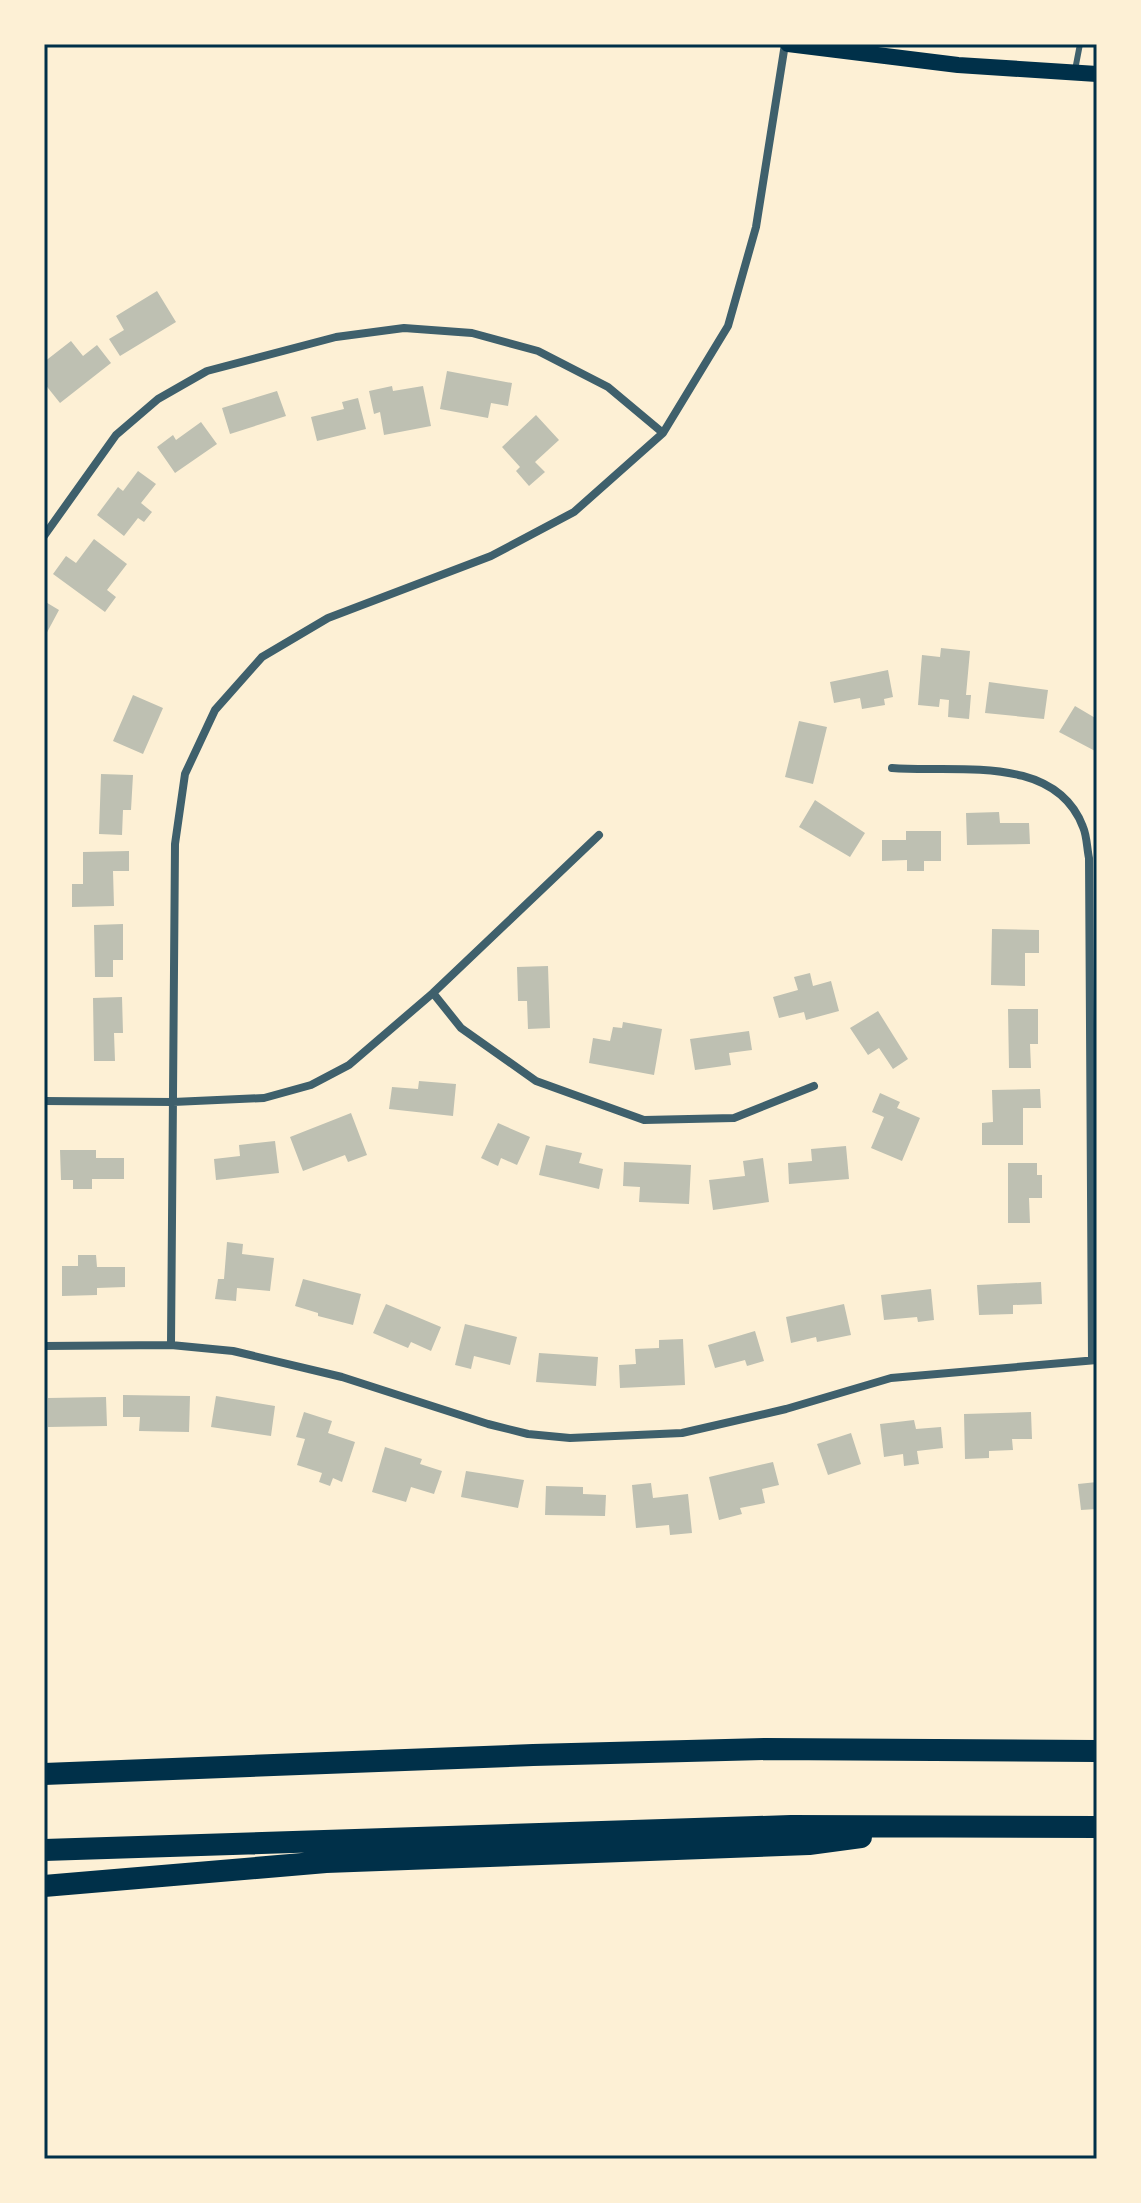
<svg xmlns="http://www.w3.org/2000/svg" width="1141" height="2203" font-family="Literata,serif">
  <style>
    .building { fill: #bec0b2 }
    .lines { fill: none; stroke-linecap: round; stroke-linejoin: round }
    .service { stroke: #3f606c; stroke-width: 6 }
    .minor { stroke: #3f606c; stroke-width: 8 }
    .secondary { stroke: #003049; stroke-width: 16 }
    .motorway { stroke: #003049; stroke-width: 22 }
    .neatline { fill: none; stroke: #003049; stroke-width: 3 }
  </style>
  <rect width="100%" height="100%" fill="#fdf0d5"/>
  <path class="building" d="M157,291L176,322L120,356L109,339L124,330L116,316Z
    M71,341L83,356L97,345L111,363L60,403L44,383V362Z
    M447,371L512,383L508,406L491,403L488,418L440,409Z
    M392,386L393,391L423,386L431,426L384,435L380,412L374,414L369,391Z
    M277,391L286,416L230,434L222,408Z
    M358,398L366,429L317,441L311,417L344,409L342,402Z
    M536,415L559,440L535,462L545,472L529,486L516,471L520,467L502,447Z
    M201,422L217,444L175,473L157,447L173,435L176,440Z
    M138,471L156,484L141,503L152,512L144,522L138,518L124,536L97,515L118,487L123,491Z
    M94,539L127,564L107,590L116,597L105,612L53,574L66,556L76,563Z
    M44,601L59,610L44,638Z
    M941,648L970,651L966,695H971L969,719L948,717L949,700L940,699L939,707L918,705L922,655L940,657Z
    M888,670L893,697L884,699L885,705L862,709L860,698L834,703L830,682Z
    M989,682L1048,690L1044,719L985,713Z
    M133,695L163,708L143,754L113,741Z
    M1075,706L1097,719V752L1059,732Z
    M799,721L827,727L813,784L785,777Z
    M101,774L133,775L131,810H123L122,835L99,834Z
    M815,800L865,833L850,857L799,827Z
    M999,812L1000,823H1029L1030,844L967,845L966,813Z
    M906,831H941V861H924V871H907V860L882,861V840H906Z
    M129,851V871H113L114,906L72,907V884H83V852Z
    M123,924V960H113V977H95L94,925Z
    M992,929L1039,930V953H1025V986L991,985Z
    M548,966L550,1028L528,1029L527,1001H518L517,967Z
    M810,973L813,986L831,981L839,1011L806,1020L804,1012L779,1018L773,997L798,990L794,977Z
    M122,997L123,1033H114L115,1061H94L93,998Z
    M1008,1009H1038V1044H1030L1031,1068H1009Z
    M878,1011L908,1059L893,1069L879,1048L868,1055L850,1028Z
    M623,1022L662,1029L654,1075L589,1063L593,1038L610,1041L613,1027L622,1028Z
    M749,1031L752,1050L729,1053L731,1065L695,1070L690,1039Z
    M419,1081L456,1084L453,1116L389,1109L392,1087L418,1089Z
    M1040,1089L1041,1108H1023V1145H982V1123L993,1122L992,1090Z
    M880,1093L900,1102L897,1108L920,1118L902,1161L871,1148L884,1117L872,1112Z
    M351,1113L367,1155L348,1162L345,1155L303,1171L290,1137Z
    M498,1123L530,1137L517,1165L501,1158L498,1166L481,1158Z
    M275,1141L279,1173L216,1180L214,1159L240,1156L239,1145Z
    M546,1145L582,1153L579,1163L603,1169L599,1189L539,1175Z
    M846,1146L849,1179L789,1184L788,1163L812,1161L811,1149Z
    M60,1150H96V1158H124V1179H92V1189H73V1180H61Z
    M763,1158L769,1202L713,1210L709,1180L745,1176L743,1161Z
    M624,1162L691,1165L689,1204L639,1202L640,1187L623,1186Z
    M1008,1163H1037V1175H1042V1198H1029L1030,1223H1008Z
    M227,1242L243,1244L242,1254L274,1258L270,1291L237,1288L236,1301L215,1299L218,1279H224Z
    M78,1255H96L97,1267H125V1287L97,1288V1295L62,1296V1266H78Z
    M303,1279L361,1294L353,1325L318,1316V1313L295,1306Z
    M1041,1282L1042,1304L1013,1305V1314L979,1315L977,1285Z
    M931,1289L934,1320L918,1322L917,1317L884,1320L881,1295Z
    M386,1304L441,1327L431,1351L411,1342L408,1348L373,1333Z
    M844,1304L851,1335L817,1342L816,1337L791,1343L786,1317Z
    M465,1324L517,1337L510,1365L474,1356L471,1369L455,1365Z
    M755,1331L764,1361L747,1366L745,1360L715,1368L708,1345Z
    M683,1339L685,1385L620,1388L619,1365L636,1364L635,1349L659,1348V1340Z
    M539,1353L598,1357L596,1386L536,1382Z
    M123,1395L190,1396L189,1432L139,1431L140,1417H123Z
    M216,1396L275,1406L271,1436L211,1427Z
    M106,1397L107,1426L48,1427V1398Z
    M304,1412L332,1421L328,1433L355,1442L342,1482L333,1478L330,1486L319,1482L322,1473L297,1465L305,1439L296,1437Z
    M1031,1412L1032,1439H1012L1013,1450L989,1451V1458L965,1459L964,1414Z
    M914,1420L916,1429L941,1427L943,1448L917,1451L919,1464L904,1466L903,1454L884,1457L880,1424Z
    M851,1433L861,1464L828,1475L817,1444Z
    M385,1447L422,1459L420,1464L442,1471L434,1494L411,1487L406,1502L372,1492Z
    M773,1462L779,1485L762,1489L765,1503L740,1508L742,1514L719,1520L709,1477Z
    M466,1471L524,1480L518,1508L461,1497Z
    M1097,1482V1509L1081,1510L1078,1484Z
    M651,1483L653,1498L688,1494L692,1533L670,1535L669,1525L636,1528L632,1485Z
    M546,1486L583,1487V1494L606,1495L605,1516L545,1515Z"/>
  <g class="lines">
    <path class="service" d="M1075,70L1080,44"/>
    <path class="minor" d="M44,536L116,435L158,399L207,371L336,337L404,328L472,333L538,351L608,387L663,433
      M892,768C955,773 1055,753 1083,827C1087,836 1087,849 1089,858L1092,1360
      M433,993L461,1028L536,1081L644,1120L734,1118L814,1086
      M44,1101L173,1102L264,1098L311,1085L349,1065L433,993L599,835
      M171,1345L175,844L185,774L215,710L262,657L328,618L491,556L574,512L663,433L728,326L756,227L785,44
      M44,1346L171,1345L233,1351L342,1377L488,1424L528,1434L570,1438L682,1433L786,1409L891,1378L1097,1360"/>
    <path class="secondary" d="M788,44L958,65L1097,74"/>
    <path class="motorway" d="M44,1774L533,1755L767,1749L1097,1751
      M44,1850L791,1826L1097,1827
      M44,1886L326,1862L809,1844L861,1837"/>
  </g>
  <rect width="1141" height="2203" fill="none" stroke="#fdf0d5" stroke-width="92"/>
  <rect x="46" y="46" width="1049" height="2111" class="neatline"/>
</svg>
